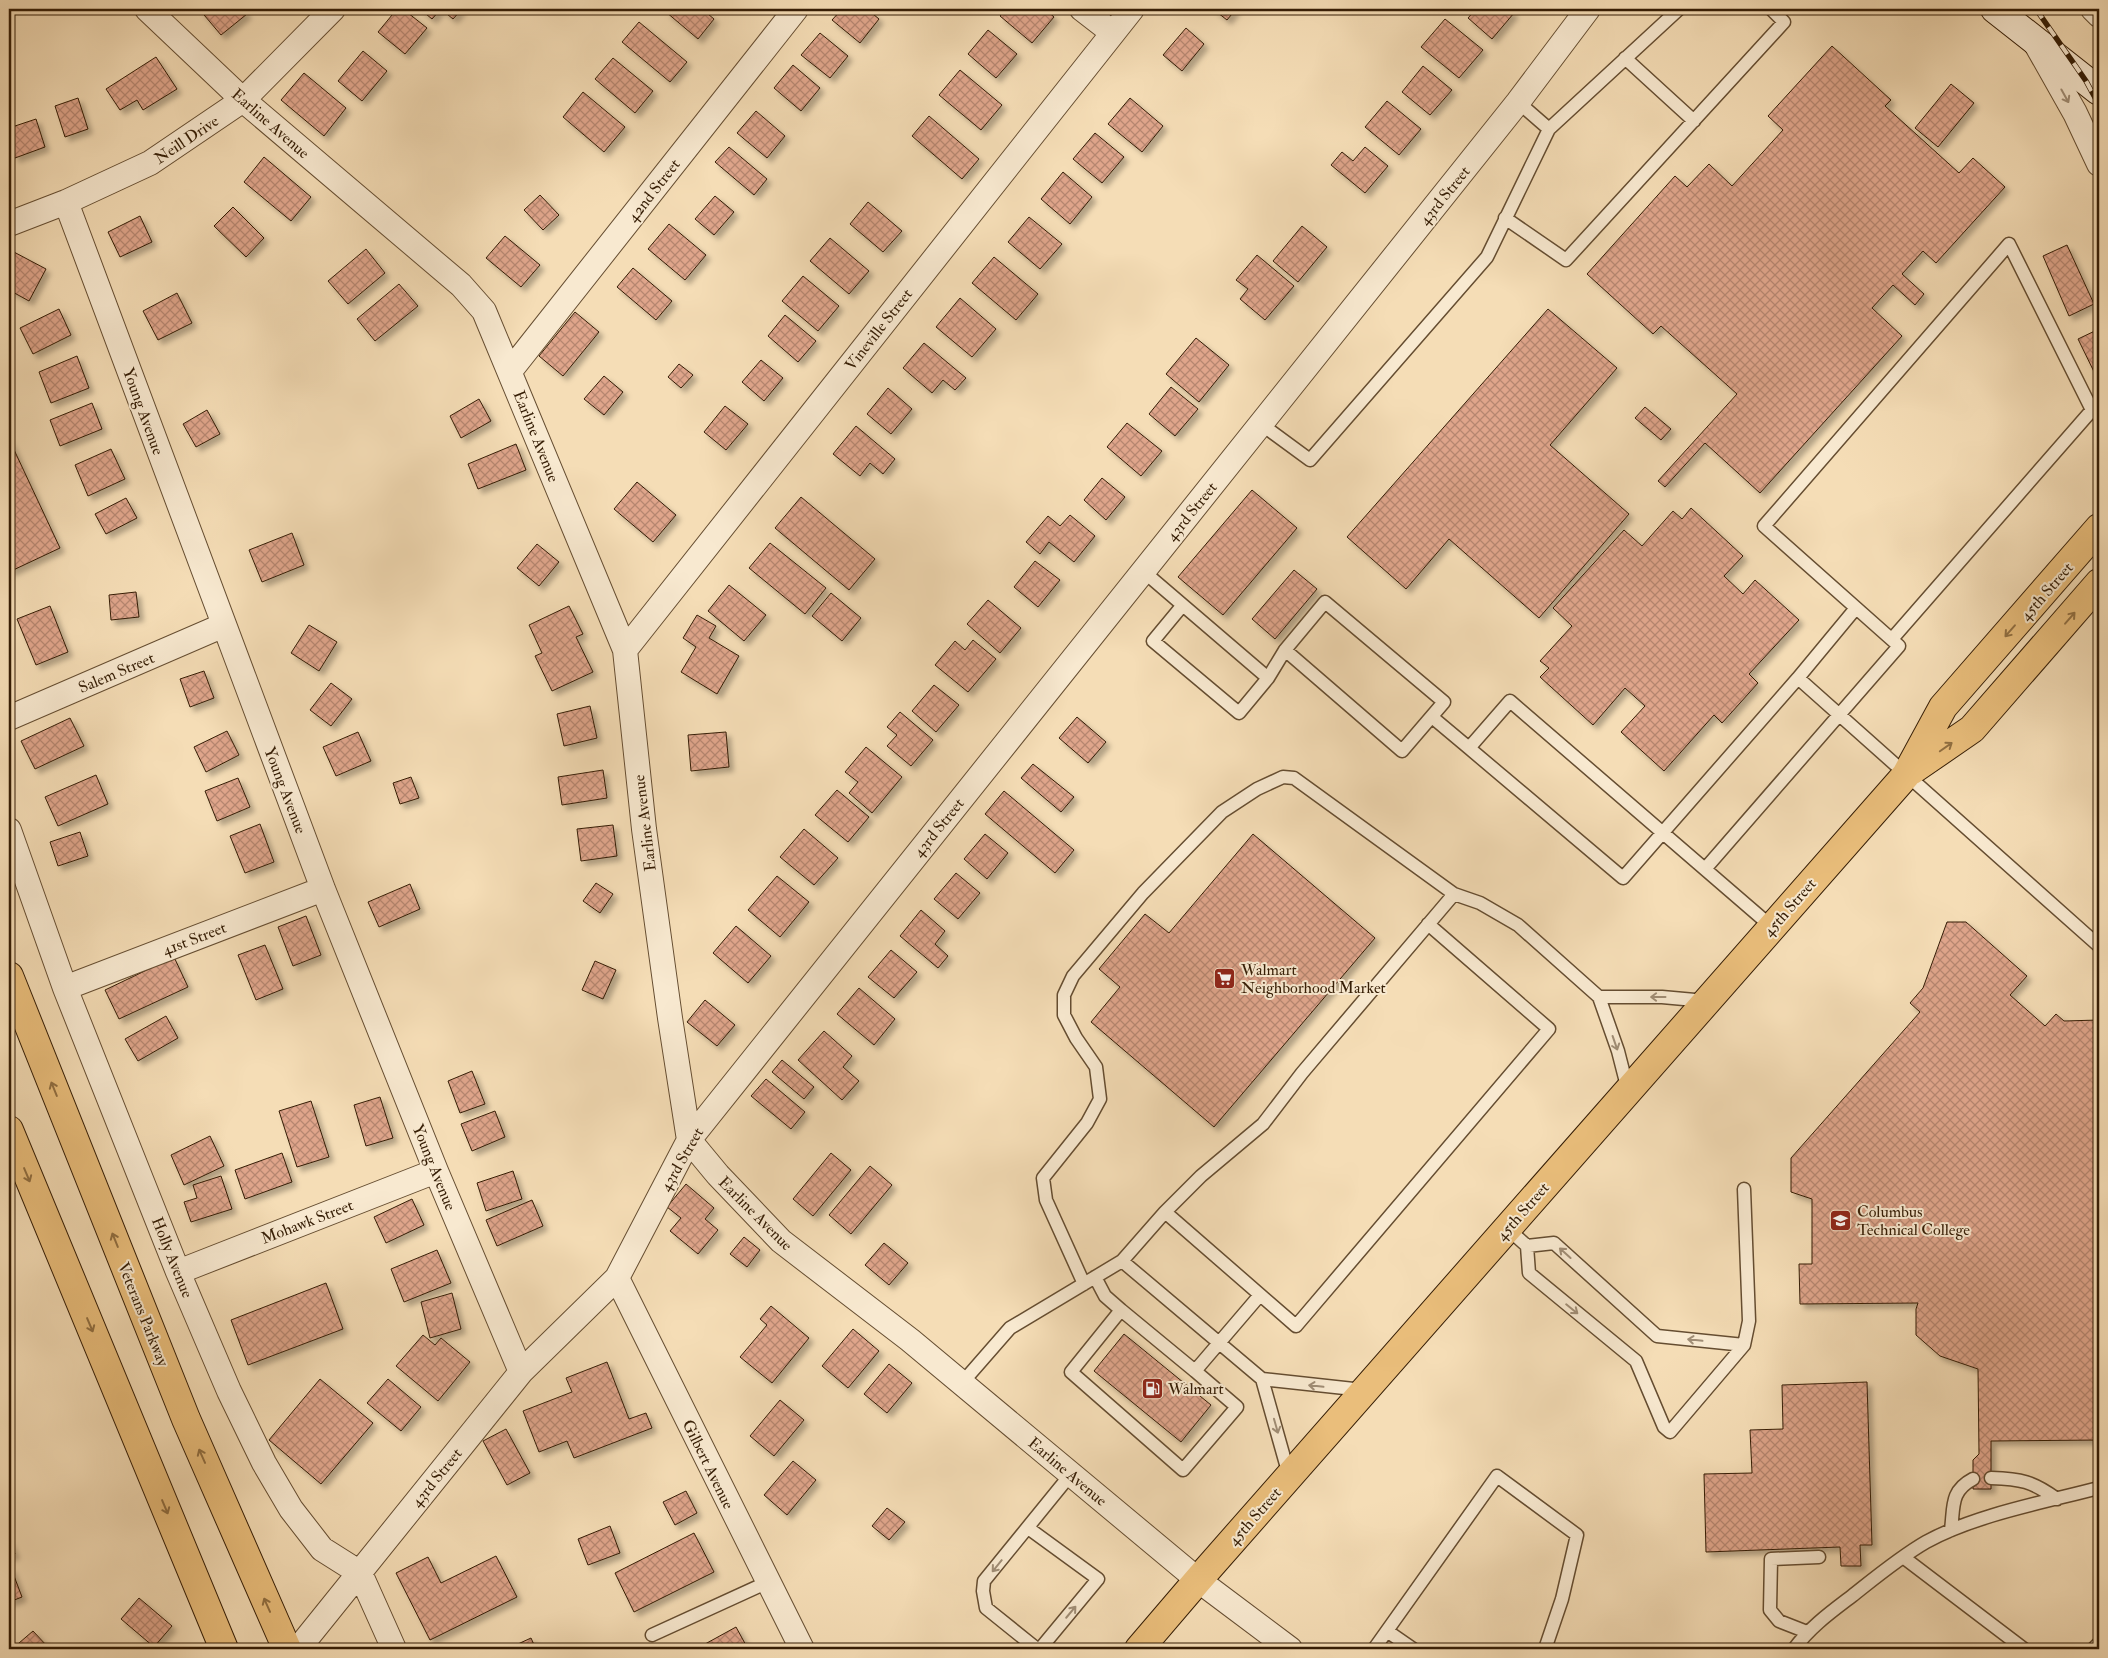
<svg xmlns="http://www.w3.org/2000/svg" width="2108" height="1658" font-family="'IM FELL Double Pica',serif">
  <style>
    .building { fill: url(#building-cross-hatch); stroke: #351d05; filter: url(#shadow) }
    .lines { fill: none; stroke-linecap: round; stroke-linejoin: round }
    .service-casing { stroke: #654d31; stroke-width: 15 }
    .minor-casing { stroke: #654d31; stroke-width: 26 }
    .secondary-casing { stroke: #351d05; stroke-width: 30 }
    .primary-casing { stroke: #351d05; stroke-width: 30 }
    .service { stroke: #f8e9d0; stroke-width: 12 }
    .minor { stroke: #f8e9d0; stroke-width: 24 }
    .secondary { stroke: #f8e9d0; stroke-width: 28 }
    .primary { stroke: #eabe7b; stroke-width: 28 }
    .rail-casing { stroke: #351d05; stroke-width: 5.5 }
    .rail { stroke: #f8e9d0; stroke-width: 4; stroke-dasharray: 11; stroke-linecap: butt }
    .oneway { stroke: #a08d75 }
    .oneway2 { stroke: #906e40 }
    .labels { text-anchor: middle; stroke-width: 4; stroke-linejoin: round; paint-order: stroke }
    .street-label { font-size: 16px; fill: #351d05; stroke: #f8e9d0 }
    .poi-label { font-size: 16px; fill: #351d05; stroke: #f8e9d0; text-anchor: start }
  </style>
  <defs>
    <pattern id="building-cross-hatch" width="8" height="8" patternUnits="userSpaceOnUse" patternTransform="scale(1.25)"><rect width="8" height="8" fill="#dfa58b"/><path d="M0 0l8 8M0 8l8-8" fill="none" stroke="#b68670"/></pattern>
    <filter id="shadow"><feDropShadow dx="4.5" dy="4.5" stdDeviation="2.5" flood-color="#0004"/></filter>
  </defs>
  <rect width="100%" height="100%" fill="#f5ddb6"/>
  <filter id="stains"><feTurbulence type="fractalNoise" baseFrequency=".004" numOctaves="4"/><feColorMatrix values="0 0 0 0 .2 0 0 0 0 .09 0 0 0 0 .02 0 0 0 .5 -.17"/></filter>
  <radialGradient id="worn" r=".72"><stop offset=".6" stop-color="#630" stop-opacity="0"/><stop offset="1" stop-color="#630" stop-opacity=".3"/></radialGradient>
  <path class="building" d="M199,9H243L247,14L221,35Z
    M397,9H403L427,28L405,54L378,32Z
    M420,9H462L453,19L441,9L432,19Z
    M668,9H702L714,19L698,39L666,12Z
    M842,9H867L879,19L860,43L832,20Z
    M1006,9H1045L1054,17L1032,43L1000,16Z
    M1213,9H1236L1227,20Z
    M1476,9H1508L1514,13L1492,39L1468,18Z
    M1445,19L1483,50L1459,78L1421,47Z
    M639,22L687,62L670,82L622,42Z
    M1186,28L1204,44L1182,71L1163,55Z
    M988,30L1017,54L996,78L968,54Z
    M820,33L848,56L830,78L801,55Z
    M1832,46L1891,100L1885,106L1959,173L1973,158L2005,187L1936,263L1923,251L1902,274L1924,294L1915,305L1893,285L1872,308L1902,336L1760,493L1705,443L1665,487L1658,481L1737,394L1661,326L1653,334L1587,274L1675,176L1687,187L1709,164L1732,186L1783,130L1768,116Z
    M363,51L387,71L362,101L338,81Z
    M156,57L177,89L143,110L137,100L120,110L106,89Z
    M613,58L653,91L635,113L595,79Z
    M793,65L820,88L801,111L774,88Z
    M1423,66L1452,90L1430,115L1402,92Z
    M960,70L1002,105L981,130L939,95Z
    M304,73L346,108L324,136L281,100Z
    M1951,84L1974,103L1938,147L1915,128Z
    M583,92L625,127L604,152L563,117Z
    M78,98L88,129L65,137L55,106Z
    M1130,98L1163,126L1142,152L1108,124Z
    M1387,101L1421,129L1399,155L1365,127Z
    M756,111L785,136L767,158L737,133Z
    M929,116L979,159L962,179L912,136Z
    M36,119L45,147L15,158L9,140V128Z
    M1095,133L1124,157L1102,183L1073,159Z
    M729,147L767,179L754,195L715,162Z
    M1365,147L1388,166L1365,193L1331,165L1342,152L1353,161Z
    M264,157L311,197L291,221L244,182Z
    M1063,172L1092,197L1070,224L1041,199Z
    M540,195L559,215L543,230L524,210Z
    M715,196L734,212L714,235L695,219Z
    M868,202L902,231L883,252L850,224Z
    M233,207L264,238L246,257L214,226Z
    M140,216L152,242L120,257L108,232Z
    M1029,217L1062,244L1040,269L1008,242Z
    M669,224L706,255L685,280L648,249Z
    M1302,226L1327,247L1298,282L1273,261Z
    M505,236L540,265L521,287L486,258Z
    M830,238L869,271L849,294L810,261Z
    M2067,245L2094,304L2069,316L2043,256Z
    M366,249L385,273L348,304L328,281Z
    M12,251L46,269L29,301L9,290V256Z
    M1257,255L1294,286L1265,320L1240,299L1248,289L1236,280Z
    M994,257L1038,294L1016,320L972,283Z
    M633,268L672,301L656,320L617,287Z
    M803,276L839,306L818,331L782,301Z
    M399,284L418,306L375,341L357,319Z
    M177,293L192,323L158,340L143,311Z
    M960,298L996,329L972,357L936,327Z
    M59,309L71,335L33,354L20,328Z
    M1548,309L1617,368L1550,445L1629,514L1539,618L1449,539L1406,589L1347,537Z
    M575,312L599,332L563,376L539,356Z
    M785,315L816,341L798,362L768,336Z
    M2099,329V382L2078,339Z
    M1196,338L1229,365L1199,402L1166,374Z
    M924,343L966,378L955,390L943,380L932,393L903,368Z
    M77,356L89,388L51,403L39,372Z
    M761,360L783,378L764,401L742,382Z
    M679,364L693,375L681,388L668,377Z
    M604,376L623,392L604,415L584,399Z
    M1171,387L1198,409L1175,436L1149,414Z
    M888,388L912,409L891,434L867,414Z
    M479,399L491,421L461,438L450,416Z
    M92,403L102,429L60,446L50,420Z
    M725,406L748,424L726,450L704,432Z
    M1645,407L1671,429L1661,440L1635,418Z
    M207,410L220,434L196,447L183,424Z
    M1127,423L1162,451L1141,476L1107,447Z
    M856,426L895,459L883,474L870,463L860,476L833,454Z
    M9,439L60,548L9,572Z
    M516,444L526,470L478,489L468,464Z
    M111,449L125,479L88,496L75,465Z
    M1102,478L1125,497L1106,520L1084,500Z
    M637,482L676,515L653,542L614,509Z
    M1252,490L1297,528L1223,615L1178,577Z
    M801,497L875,559L849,590L775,528Z
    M126,498L137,518L106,534L95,514Z
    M1691,508L1743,556L1724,576L1743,594L1755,580L1799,620L1749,674L1758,683L1722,723L1714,715L1664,771L1621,732L1645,706L1625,688L1593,725L1540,677L1549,668L1540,661L1572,626L1553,608L1624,530L1642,546L1673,511L1682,519Z
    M1070,515L1095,536L1074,562L1049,542L1040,554L1026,542L1048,516L1060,526Z
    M292,533L304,565L262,582L249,550Z
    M770,543L826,588L805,614L749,568Z
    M537,544L559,562L539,586L517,568Z
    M1035,561L1060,580L1038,607L1014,587Z
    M1294,570L1317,589L1275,639L1252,619Z
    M729,585L766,615L744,641L708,611Z
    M136,592L139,617L111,620L109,595Z
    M831,593L861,618L842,641L812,616Z
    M988,600L1021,628L1000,653L967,624Z
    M50,606L68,652L36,665L17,619Z
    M569,606L583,634L576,637L593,672L552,691L535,656L542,653L529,625Z
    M697,615L716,626L709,638L739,656L717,694L681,672L696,647L683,638Z
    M309,625L337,642L319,671L291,653Z
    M973,640L996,659L968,692L935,665L955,641L965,650Z
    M204,671L214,698L190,707L180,679Z
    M331,683L352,699L331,726L310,710Z
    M934,685L959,705L936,732L912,711Z
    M590,706L597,738L564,746L557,714Z
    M900,712L933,740L911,766L887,746L897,735L887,727Z
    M1077,717L1106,742L1088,763L1059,738Z
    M70,718L84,746L35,769L21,741Z
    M227,731L239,755L206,772L194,747Z
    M358,732L371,761L336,776L323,747Z
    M726,732L729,767L691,771L688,735Z
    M866,747L902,777L872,813L849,793L858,782L845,772Z
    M1033,764L1074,797L1061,812L1021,778Z
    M603,770L607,798L562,805L558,777Z
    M96,775L108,804L58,826L45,797Z
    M411,777L419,798L400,804L393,783Z
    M238,778L250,807L217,821L205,791Z
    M837,790L869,817L848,842L815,815Z
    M1004,791L1074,850L1055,873L985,814Z
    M260,824L274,862L245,873L230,836Z
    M613,825L617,856L581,861L577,829Z
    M804,829L838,858L814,885L780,857Z
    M80,832L88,856L58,866L50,842Z
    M985,834L1008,853L987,879L964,859Z
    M1253,834L1375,938L1214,1127L1091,1022L1120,987L1099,969L1145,914L1169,933Z
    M956,873L980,893L958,919L934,899Z
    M777,876L809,902L780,937L748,910Z
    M596,883L613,894L600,913L583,901Z
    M410,884L420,909L379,927L368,902Z
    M921,910L945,931L935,944L948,956L938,968L900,936Z
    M306,916L321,955L293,966L278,927Z
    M1947,922H1966L2027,976L2010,995L2045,1026L2056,1014L2064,1021L2099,1020V1440L1991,1441V1489H1973V1460L1979,1454L1978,1369L1940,1356L1916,1335V1309L1918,1303L1800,1304L1799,1264H1812V1199L1791,1192V1158L1920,1012L1910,1003L1923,988Z
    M736,926L771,956L748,983L713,953Z
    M265,945L283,989L256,1000L238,955Z
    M891,950L917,972L894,998L868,977Z
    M174,957L188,987L119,1019L105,990Z
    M595,961L616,970L603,999L582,990Z
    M859,988L895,1019L874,1045L837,1014Z
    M705,1000L735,1025L717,1046L687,1022Z
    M166,1016L178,1038L138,1061L125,1039Z
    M824,1031L852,1056L843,1067L859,1081L842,1100L798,1060Z
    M782,1060L814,1087L804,1099L772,1072Z
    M472,1071L485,1104L460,1113L448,1081Z
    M766,1079L805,1112L791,1129L751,1096Z
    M380,1097L393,1138L366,1146L354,1105Z
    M311,1101L329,1157L297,1167L279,1111Z
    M495,1111L505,1137L472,1151L461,1124Z
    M210,1136L224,1166L184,1185L171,1155Z
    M282,1153L292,1182L245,1199L235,1170Z
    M831,1153L851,1170L813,1216L793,1199Z
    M870,1166L892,1185L851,1234L829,1215Z
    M513,1171L522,1199L486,1211L477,1183Z
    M221,1176L232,1209L191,1222L184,1202L197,1198L193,1185Z
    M686,1184L714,1208L705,1219L718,1230L698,1254L670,1231L681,1218L667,1207Z
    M412,1199L424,1225L386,1243L374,1217Z
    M532,1200L543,1226L497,1246L486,1220Z
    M744,1237L760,1250L747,1267L730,1254Z
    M884,1243L908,1263L889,1285L865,1265Z
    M437,1250L451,1283L404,1302L391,1269Z
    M326,1283L343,1329L248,1365L231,1320Z
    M452,1293L461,1329L430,1338L421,1302Z
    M771,1306L809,1338L772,1383L740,1357L767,1325L760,1319Z
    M853,1329L879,1351L848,1388L822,1366Z
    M1124,1334L1211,1405L1181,1442L1094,1371Z
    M423,1335L435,1345L441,1338L470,1362L438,1401L396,1366Z
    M607,1362L629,1419L646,1413L652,1428L574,1458L567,1441L539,1452L523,1411L572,1392L566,1378Z
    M889,1364L912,1383L887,1413L864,1394Z
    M320,1379L373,1423L321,1484L269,1440Z
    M388,1379L421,1407L401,1431L367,1403Z
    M1867,1382L1872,1545H1860L1861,1566H1841L1840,1547L1706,1552L1704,1474L1752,1473L1750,1430L1783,1429L1782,1385Z
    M780,1400L804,1420L774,1456L750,1436Z
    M506,1429L530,1473L507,1485L483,1441Z
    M793,1461L816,1480L787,1515L764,1495Z
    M686,1491L697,1513L675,1525L663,1502Z
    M887,1508L905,1522L889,1540L872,1526Z
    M610,1526L620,1553L588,1565L578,1539Z
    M694,1533L714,1572L634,1612L615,1573Z
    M9,1540L15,1554L9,1557Z
    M496,1556L517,1597L430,1640L396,1573L428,1557L441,1583Z
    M11,1568L22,1597L9,1602V1569Z
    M139,1598L172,1626L154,1647L121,1619Z
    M736,1627L748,1649H696Z
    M33,1631L47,1646L44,1649H12Z
    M531,1638L536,1649H507Z"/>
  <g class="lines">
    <defs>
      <path id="service" d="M1625,58L1694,121
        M1549,129L1679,9
        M1505,218L1566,260L1784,22L1771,9
        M1261,424L1310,460L1487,257L1549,129L1518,102
        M1143,571L1268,678
        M1182,606L1153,641L1239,713L1268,678L1285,650L1325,602L1444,702L1402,751L1285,650
        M1798,678L1856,608
        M1432,717L1469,748
        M1705,869L1899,646L1764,526L2009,244L2092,410L1892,639
        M1772,927L1510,701L1469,748L1623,878L1798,678L2099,946
        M1599,997H1662L1706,1001
        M1165,1212L1296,1326L1549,1029L1428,924
        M1507,1228L1527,1246L1554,1243L1657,1336L1744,1345
        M1527,1246L1529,1273L1636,1361L1664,1427L1670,1432L1744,1345L1749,1321L1744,1189
        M1122,1261L1262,1379L1289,1475
        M1095,1277L1105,1296L1121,1310L1071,1372L1183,1470L1237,1407L1195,1371L1260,1295
        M1084,1284L1046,1200L1043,1178L1087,1123L1100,1099L1096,1067L1076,1038L1064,1015V995L1073,976L1143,893L1222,812L1257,789L1283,777L1294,778L1454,894
        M1121,1310L1195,1371
        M1262,1379L1363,1390
        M962,1383L1010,1328L1122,1261L1165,1212L1201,1176L1263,1124L1302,1073L1454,894L1480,903L1518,925L1599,997L1618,1051L1628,1090
        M1991,1478C2021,1479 2032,1481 2057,1499
        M1028,1528L1098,1579L1040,1649
        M1951,1530C1954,1507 1950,1491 1973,1479
        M1903,1557L2024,1649
        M1387,1631L1413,1649
        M1807,1632L1779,1621L1770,1610L1771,1559L1819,1557
        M652,1635L768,1582
        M1037,1649L986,1608L983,1591L984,1581L1071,1474
        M1374,1649L1497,1476L1577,1535L1562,1599L1545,1649
        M1794,1649C1810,1627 1831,1612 1852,1596C1876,1577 1900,1557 1926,1542C1975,1515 2045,1502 2099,1488
        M2093,1649L2099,1643"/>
      <path id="minor" d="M147,9L243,100L461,285L484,311L625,650L644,829L670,1018L689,1140L718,1175L781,1241L910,1340L1198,1580L1290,1649
        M1082,9L1113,33
        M2093,9L2099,15
        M2036,44L2075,113L2099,164
        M66,202L323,889L436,1171L521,1372
        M9,224L66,202L150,163L243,100L333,9
        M510,371L796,9
        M625,650L1132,9
        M9,718L224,625
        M9,830L65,988L178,1272L229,1391L264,1463L291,1509L322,1549L360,1573L394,1649
        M65,988L323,889
        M178,1272L436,1171
        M617,1278L802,1649
        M298,1649L521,1372L617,1278L689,1140L1518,102L1588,9"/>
      <path id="secondary" d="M1995,9L2099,91"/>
      <path id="primary" d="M1911,771L1972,729L2099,583
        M9,976L186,1419L287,1649
        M9,1130L224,1649
        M1139,1649L1198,1580L1906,775L1943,707L2099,528"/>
    </defs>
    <use href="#service" class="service-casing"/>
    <use href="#minor" class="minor-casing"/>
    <use href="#secondary" class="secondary-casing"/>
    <use href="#primary" class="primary-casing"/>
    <use href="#service" class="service"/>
    <use href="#minor" class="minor"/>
    <use href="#secondary" class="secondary"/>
    <use href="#primary" class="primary"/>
    <defs>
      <path id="rail" d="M2036,9L2086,81L2099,105"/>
    </defs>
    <use href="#rail" class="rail-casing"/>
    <use href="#rail" class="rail"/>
  </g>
  <defs><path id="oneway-shaft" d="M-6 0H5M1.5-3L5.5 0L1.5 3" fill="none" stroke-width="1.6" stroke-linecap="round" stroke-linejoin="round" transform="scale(1.25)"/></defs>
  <g class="oneway">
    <use href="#oneway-shaft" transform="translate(2065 96) rotate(61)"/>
    <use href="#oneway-shaft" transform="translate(1658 997) rotate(180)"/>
    <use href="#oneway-shaft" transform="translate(1615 1043) rotate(71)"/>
    <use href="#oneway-shaft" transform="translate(1565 1253) rotate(-138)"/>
    <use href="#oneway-shaft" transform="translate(1572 1309) rotate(39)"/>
    <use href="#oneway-shaft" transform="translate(1695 1340) rotate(-174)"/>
    <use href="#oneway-shaft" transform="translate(1316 1386) rotate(-174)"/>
    <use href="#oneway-shaft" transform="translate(1276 1426) rotate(74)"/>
    <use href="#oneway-shaft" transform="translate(997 1566) rotate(129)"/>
    <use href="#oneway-shaft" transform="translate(1071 1612) rotate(-50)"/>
  </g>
  <g class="oneway2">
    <use href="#oneway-shaft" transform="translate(2070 618) rotate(-49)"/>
    <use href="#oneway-shaft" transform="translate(2010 631) rotate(131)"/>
    <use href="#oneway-shaft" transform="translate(1946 747) rotate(-35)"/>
    <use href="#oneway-shaft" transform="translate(54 1089) rotate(-112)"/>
    <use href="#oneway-shaft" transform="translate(27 1175) rotate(67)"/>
    <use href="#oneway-shaft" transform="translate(115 1240) rotate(-112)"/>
    <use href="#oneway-shaft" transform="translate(90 1325) rotate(67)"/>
    <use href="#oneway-shaft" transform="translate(202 1456) rotate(-114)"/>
    <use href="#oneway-shaft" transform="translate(165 1507) rotate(67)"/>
    <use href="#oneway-shaft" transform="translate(267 1605) rotate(-114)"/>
  </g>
  <defs>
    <symbol id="supermarket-square" viewBox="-11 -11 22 22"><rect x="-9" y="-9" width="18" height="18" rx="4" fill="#8f2418" stroke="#f8e9d0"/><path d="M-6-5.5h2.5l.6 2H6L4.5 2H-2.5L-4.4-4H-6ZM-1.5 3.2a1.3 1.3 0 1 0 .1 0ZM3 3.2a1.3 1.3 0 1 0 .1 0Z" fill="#fff"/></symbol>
    <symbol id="university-square" viewBox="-11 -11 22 22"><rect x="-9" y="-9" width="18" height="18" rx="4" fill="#8f2418" stroke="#f8e9d0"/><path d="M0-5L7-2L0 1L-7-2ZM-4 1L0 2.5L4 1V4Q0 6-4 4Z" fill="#fff"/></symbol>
    <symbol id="fuel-square" viewBox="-11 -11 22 22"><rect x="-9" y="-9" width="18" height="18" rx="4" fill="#8f2418" stroke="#f8e9d0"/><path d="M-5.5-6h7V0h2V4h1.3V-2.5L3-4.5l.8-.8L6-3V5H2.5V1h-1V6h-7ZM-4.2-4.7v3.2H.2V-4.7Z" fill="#fff"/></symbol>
  </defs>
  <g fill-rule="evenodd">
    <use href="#supermarket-square" x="1212" y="966" width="25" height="25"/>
    <use href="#university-square" x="1828" y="1208" width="25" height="25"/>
    <use href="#fuel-square" x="1140" y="1376" width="25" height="25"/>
  </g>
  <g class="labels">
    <g class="street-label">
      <text transform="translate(271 123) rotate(41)" y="6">Earline Avenue</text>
      <text transform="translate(186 139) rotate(-34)" y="6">Neill Drive</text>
      <text transform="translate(653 190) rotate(-52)" y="6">42nd Street</text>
      <text transform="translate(1444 195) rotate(-51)" y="6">43rd Street</text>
      <text transform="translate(878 329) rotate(-52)" y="6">Vineville Street</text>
      <text transform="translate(144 411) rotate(70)" y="6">Young Avenue</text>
      <text transform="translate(537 436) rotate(68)" y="6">Earline Avenue</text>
      <text transform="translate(1191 511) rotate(-51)" y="6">43rd Street</text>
      <text transform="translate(2046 591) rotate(-49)" y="6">45th Street</text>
      <text transform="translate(116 672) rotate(-23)" y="6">Salem Street</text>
      <text transform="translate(286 790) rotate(69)" y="6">Young Avenue</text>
      <text transform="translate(644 823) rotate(-97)" y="6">Earline Avenue</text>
      <text transform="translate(938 827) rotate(-51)" y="6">43rd Street</text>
      <text transform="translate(1789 907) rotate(-49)" y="6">45th Street</text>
      <text transform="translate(194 938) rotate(-21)" y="6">41st Street</text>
      <text transform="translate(681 1159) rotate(-60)" y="6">43rd Street</text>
      <text transform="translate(435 1167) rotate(68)" y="6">Young Avenue</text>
      <text transform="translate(1522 1211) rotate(-49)" y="6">45th Street</text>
      <text transform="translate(756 1213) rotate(45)" y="6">Earline Avenue</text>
      <text transform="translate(307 1221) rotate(-21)" y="6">Mohawk Street</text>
      <text transform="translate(173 1257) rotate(68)" y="6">Holly Avenue</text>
      <text transform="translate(144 1314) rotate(68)" y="6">Veterans Parkway</text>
      <text transform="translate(709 1464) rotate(64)" y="6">Gilbert Avenue</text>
      <text transform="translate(1068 1471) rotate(40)" y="6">Earline Avenue</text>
      <text transform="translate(436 1477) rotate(-51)" y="6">43rd Street</text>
      <text transform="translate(1254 1516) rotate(-49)" y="6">45th Street</text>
    </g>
    <g class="poi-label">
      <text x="1241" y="975">Walmart<tspan x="1241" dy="18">Neighborhood Market</tspan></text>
      <text x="1857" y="1217">Columbus<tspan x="1857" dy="18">Technical College</tspan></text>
      <text x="1168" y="1394">Walmart</text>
    </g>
  </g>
  <rect width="2108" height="1658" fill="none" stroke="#f5ddb6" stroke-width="30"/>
  <rect x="10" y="10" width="2088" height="1638" fill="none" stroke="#351d05" stroke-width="2.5"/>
  <rect x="15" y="15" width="2078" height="1628" fill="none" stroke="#351d05"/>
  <rect width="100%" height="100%" filter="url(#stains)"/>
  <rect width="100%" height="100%" fill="url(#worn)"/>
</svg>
